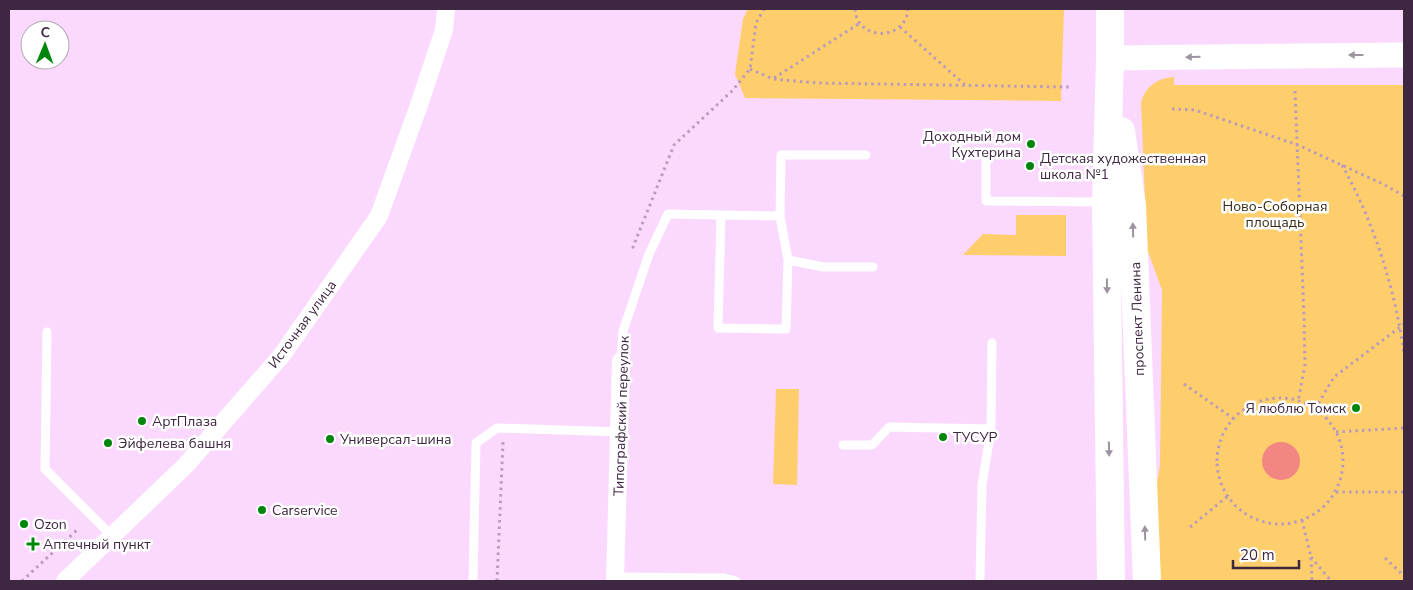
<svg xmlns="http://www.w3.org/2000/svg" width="1413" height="590" font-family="'Nunito Sans',sans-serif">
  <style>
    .green { fill: #ffce6c }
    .water { fill: #f18682 }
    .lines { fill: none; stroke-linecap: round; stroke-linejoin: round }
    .path { stroke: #b99bbc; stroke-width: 3; stroke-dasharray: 2.5 4; stroke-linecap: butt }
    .lane { stroke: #fff; stroke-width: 9 }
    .street { stroke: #fff; stroke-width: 18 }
    .secondary { stroke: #fff; stroke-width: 25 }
    .primary { stroke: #fff; stroke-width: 28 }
    .oneway { fill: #9e93a0 }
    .poi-dot { fill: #00860b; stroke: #fff; stroke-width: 2 }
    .labels { text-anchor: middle; stroke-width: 5; stroke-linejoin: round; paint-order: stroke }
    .poi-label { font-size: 14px; fill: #3e2740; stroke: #fff; text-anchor: start }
    .park-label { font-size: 14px; fill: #372c16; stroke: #fff }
    .street-label { font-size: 14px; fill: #3e2740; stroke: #fff }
  </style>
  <rect width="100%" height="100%" fill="#fbd8fe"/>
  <path class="green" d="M748,9H1064L1061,101L745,98L735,74L743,19Z
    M1174,77V85H1404V581H1159L1155,492L1160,466L1162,290L1147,249L1141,102C1146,86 1157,78 1174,77Z
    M1016,215H1066V256L963,255L983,234L1016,235Z
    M776,389H799L797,485L773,484Z"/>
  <path class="water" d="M1262 461a19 19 0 1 1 38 0a19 19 0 1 1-38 0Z"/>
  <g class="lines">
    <path class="path" d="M855,9C857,42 906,41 908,9
      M900,27L966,86
      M750,69L773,79L817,83L1069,87
      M774,78L860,23
      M1295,91L1304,316L1305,365L1298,402
      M1172,109L1195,110L1298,145L1383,184L1404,196
      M1342,165C1374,222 1395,289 1404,353
      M634,248L633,247L674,145L732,91L750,69L756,23L764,9
      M1184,384L1234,419
      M1217 461a63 63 0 1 1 126 0a63 63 0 1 1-126 0Z
      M1315,409L1334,377L1404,324
      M1336,432L1404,428
      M1336,492H1404
      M1302,520L1311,557L1312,581
      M1190,527L1228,496
      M1311,557L1331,581
      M1385,558L1404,576
      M22,581L77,530
      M497,581L503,442"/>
    <path class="lane" d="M866,155H781L780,216L788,260L824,267H873
      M986,155V201L1104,202
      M721,215L718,328L786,329L788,260
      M47,332L45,469L112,536
      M621,361L623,331L649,254L668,214L780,216
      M843,445H872L889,427L991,429
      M616,577L724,578L736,581
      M473,581L476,443L497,428L620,432
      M980,581L982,485L991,429L992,343"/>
    <path class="street" d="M65,581L186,465L282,355L379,216L419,105L444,30L446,9
      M615,581L621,361"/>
    <path class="secondary" d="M1110,58L1404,55"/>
    <path class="primary" d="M1110,9V58L1106,202L1111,581
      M1121,131L1132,205L1147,581"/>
  </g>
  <defs><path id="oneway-solid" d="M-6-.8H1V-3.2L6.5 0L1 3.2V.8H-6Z" transform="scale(1.25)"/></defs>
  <g class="oneway">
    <use href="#oneway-solid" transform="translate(1356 55) rotate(180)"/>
    <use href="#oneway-solid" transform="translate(1193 57) rotate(179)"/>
    <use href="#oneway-solid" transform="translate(1133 230) rotate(-92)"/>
    <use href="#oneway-solid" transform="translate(1107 286) rotate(89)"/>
    <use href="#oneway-solid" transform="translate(1109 449) rotate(89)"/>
    <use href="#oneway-solid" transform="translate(1145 533) rotate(-92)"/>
  </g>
  <g class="poi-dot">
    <circle cx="1031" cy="144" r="5"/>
    <circle cx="1030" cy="166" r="5"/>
    <circle cx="1356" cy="408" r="5"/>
    <circle cx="142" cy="421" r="5"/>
    <circle cx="943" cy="437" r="5"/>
    <circle cx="330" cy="439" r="5"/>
    <circle cx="108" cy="443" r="5"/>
    <circle cx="262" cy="510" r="5"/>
    <circle cx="24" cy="524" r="5"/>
    <path d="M30.5 536.5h5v5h5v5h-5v5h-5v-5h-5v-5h5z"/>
  </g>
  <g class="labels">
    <g class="poi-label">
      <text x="1021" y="141" text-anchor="end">Доходный дом<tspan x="1021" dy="16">Кухтерина</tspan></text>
      <text x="1040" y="163">Детская художественная<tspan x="1040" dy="16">школа №1</tspan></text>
      <text x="1346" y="413" text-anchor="end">Я люблю Томск</text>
      <text x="152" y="426">АртПлаза</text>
      <text x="953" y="442">ТУСУР</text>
      <text x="340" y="444">Универсал-шина</text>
      <text x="118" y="448">Эйфелева башня</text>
      <text x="272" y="515">Carservice</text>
      <text x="34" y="529">Ozon</text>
      <text x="43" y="549">Аптечный пункт</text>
    </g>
    <g class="park-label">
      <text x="1275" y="211">Ново-Соборная<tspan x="1275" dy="16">площадь</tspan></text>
    </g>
    <g class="street-label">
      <text transform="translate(1137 319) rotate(-92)" y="5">проспект Ленина</text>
      <text transform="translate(302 324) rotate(-54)" y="5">Источная улица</text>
      <text transform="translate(621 416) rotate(-88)" y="5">Типографский переулок</text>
    </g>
  </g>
  <rect width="1413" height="590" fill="none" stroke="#3e2740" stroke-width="20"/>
  <g transform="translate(45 45) rotate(1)"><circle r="24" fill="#ffffff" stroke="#b2a9b3"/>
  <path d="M0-4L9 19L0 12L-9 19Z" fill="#00860b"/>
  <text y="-8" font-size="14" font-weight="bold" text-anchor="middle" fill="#3e2740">С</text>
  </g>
  <path d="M1233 560v8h66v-8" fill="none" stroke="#3e2740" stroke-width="2.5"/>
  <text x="1240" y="560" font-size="15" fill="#3e2740" stroke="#ffffff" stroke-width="4" paint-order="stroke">20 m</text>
</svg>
